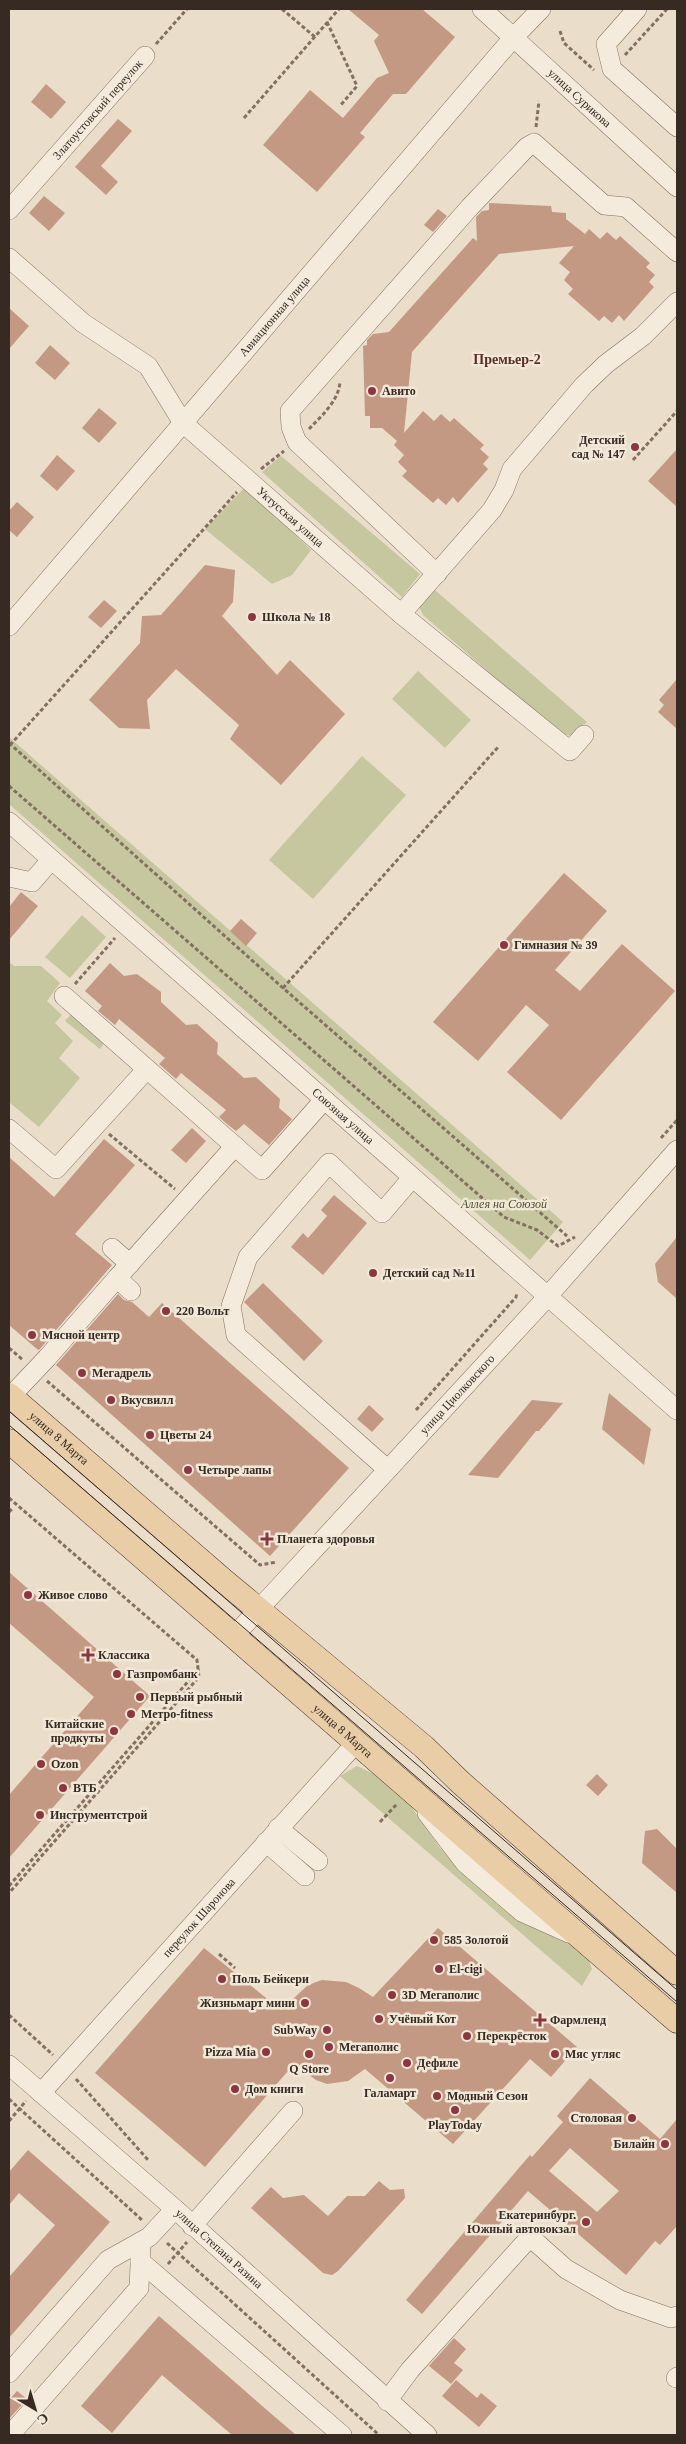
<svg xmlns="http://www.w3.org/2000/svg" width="686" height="2444" font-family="'Times New Roman',serif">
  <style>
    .green { fill: #c6c79e }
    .building { fill: #c39984; fill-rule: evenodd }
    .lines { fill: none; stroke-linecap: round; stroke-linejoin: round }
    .minor-casing { stroke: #847060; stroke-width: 20 }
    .major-casing { stroke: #533f33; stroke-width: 25 }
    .path { stroke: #847060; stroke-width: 3; stroke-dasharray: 4 2.5; stroke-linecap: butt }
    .minor { stroke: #f5ebdc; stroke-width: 19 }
    .major { stroke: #e8cda6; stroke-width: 24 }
    .tram { stroke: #362a22; stroke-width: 1 }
    .poi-dot { fill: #8c373f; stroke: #f2e8d8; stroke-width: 2 }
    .labels { text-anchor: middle; stroke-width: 5; stroke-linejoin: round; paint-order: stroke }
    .street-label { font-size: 12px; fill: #362a22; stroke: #f2e8d8 }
    .poi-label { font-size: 12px; font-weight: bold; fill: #362a22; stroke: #f2e8d8; text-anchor: start }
    .park-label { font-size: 12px; font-style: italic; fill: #4a502b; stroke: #f2e8d8 }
    .neighbourhood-label { font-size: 14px; font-weight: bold; fill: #5e2d26; stroke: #f2e8d8 }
  </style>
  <rect width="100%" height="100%" fill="#eaddc9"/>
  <path class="green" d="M281,456L420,574L402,597L262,472Z
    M245,487L311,550L292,575L272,584L205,529Z
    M435,590L587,722L571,736L558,732L423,615L419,607Z
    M418,671L471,720L445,748L392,699Z
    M9,737L563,1222L530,1260L9,804Z
    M362,756L406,795L313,899L269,860Z
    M82,915L106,937L70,978L45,957Z
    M9,962L14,966H41L60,983L47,1001L62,1015L55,1023L73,1041L59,1058L80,1078L39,1127L9,1102Z
    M75,1010L107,1039L100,1049L65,1021Z
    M357,1766L372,1773L408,1802L440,1848L524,1923L584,1948L592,1969L582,1986L340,1776Z"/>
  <path class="building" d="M348,9H422L455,37L406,94H393L360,133L365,137L317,192L263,145L310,90L343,118L377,78L389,73L374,41L379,35Z
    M46,84L66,102L51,119L31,102Z
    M118,119L132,131L101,166L118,182L106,195L75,167Z
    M44,196L65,213L49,231L29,213Z
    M489,203L551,206L552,212L566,213V219L585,234L589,229L600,239L607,232L616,240L620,236L650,263L646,267L655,275L649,282L654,287L624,321L619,315L612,323L604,316L599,321L568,294L573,289L564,280L570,272L559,263L574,246L499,254L412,352L404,433L423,411L434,421L441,414L450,422L454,418L484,445L480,449L489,457L483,464L488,469L458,503L453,497L446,505L438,498L433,503L402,476L407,471L398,462L404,455L394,445L397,441L382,428H370V416H365L363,346L367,345V340L373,334L389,332L473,238L477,241L476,217L482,211L489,210Z
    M438,209L447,216L433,232L424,225Z
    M9,308L29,326L9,349Z
    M50,345L70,363L55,380L35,363Z
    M99,408L117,423L99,443L82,428Z
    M677,449V507L648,481Z
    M57,455L75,471L57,491L40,476Z
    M17,502L34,517L17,537L9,530V511Z
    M205,565L235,570L233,602L222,616L277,675L290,660L345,714L281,785L230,739L239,725L176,669L147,700L150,729L119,728L89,700L140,643L142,616L161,615Z
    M104,600L117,611L101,628L88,617Z
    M677,679V729L658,712L664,705L659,700Z
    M564,873L607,911L555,970L580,991L622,944L675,991L561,1120L507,1072L549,1025L526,1005L478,1061L433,1022Z
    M21,892L38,906L9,940V907Z
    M241,919L257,933L246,946L230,931Z
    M110,963L124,976L137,974L161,992V1002L186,1025L197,1024L218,1043L217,1054L244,1078L256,1077L280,1099L279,1108L292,1119L269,1145L244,1124L236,1131L227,1124L219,1117L226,1110L181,1073L176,1079L159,1064L165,1058L119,1019L115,1025L98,1011L102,1006L85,991Z
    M192,1128L206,1141L186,1163L171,1150Z
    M104,1139L135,1165L75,1234L112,1265L39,1350L37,1349L9,1325V1157L54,1197Z
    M334,1195L367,1223L323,1275L291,1247L303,1233L308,1238L327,1216L321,1210Z
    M677,1237V1299L658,1282L655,1264Z
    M263,1283L323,1341L304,1361L244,1302Z
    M118,1294L124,1300L132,1302L149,1317L162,1303L349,1468L270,1556L56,1365Z
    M609,1393L651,1429L644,1465L602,1429Z
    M532,1400L563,1403L539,1431H536L498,1478L468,1475Z
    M369,1405L384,1419L372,1432L357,1419Z
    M9,1572L150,1696L9,1858V1795L94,1697L9,1623Z
    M597,1774L608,1785L598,1796L586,1785Z
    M657,1829L677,1849V1893L642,1863L645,1831Z
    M438,1928L577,2047L551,2077L530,2059L453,2144L365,2069L348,2081L327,2084L316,2080L294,2064L205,2167L95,2073L204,1948L281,2010L308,1985L322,1980L346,1982L359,1988L373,1997Z
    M590,2078L660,2139L677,2119V2226L660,2245L655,2241L626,2275L528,2191L422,2314L406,2300L530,2155L532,2157L563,2122L557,2116ZM570,2148L619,2191L597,2212L549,2171Z
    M28,2150L110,2222L9,2338V2277L55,2225L19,2193L9,2205V2172Z
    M379,2181L390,2190L404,2189L405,2198L338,2271L332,2275L323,2273L251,2208L271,2187L283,2198L304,2195L328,2216L347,2196H365Z
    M159,2316L268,2411L296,2435H232L162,2375L112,2433L81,2406Z
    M454,2338L466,2349L454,2363L463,2370L451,2384L429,2366Z
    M456,2380L477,2398L481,2393L497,2406L479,2427L442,2396Z
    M17,2391L27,2399L9,2419V2400Z"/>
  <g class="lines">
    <defs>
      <g id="minor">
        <path id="s1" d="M482,9L677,187"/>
        <path d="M637,9L606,44L612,69L677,127"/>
        <path id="s2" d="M9,210L145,56"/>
        <path id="s3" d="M9,258L83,323L148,366L183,423L401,614L570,751L584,735"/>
        <path d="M437,574L297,442L291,427L290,411L470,207L527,147L534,143L604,205L626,207L677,252"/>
        <path d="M401,614L492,510L504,490L512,469L584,385L606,364L643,336L677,302"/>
        <path id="s4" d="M9,626L513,38L541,9"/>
        <path id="s5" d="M9,822L677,1410"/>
        <path d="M9,877L32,882L51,860"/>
        <path d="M64,996L262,1170L324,1100"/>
        <path d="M9,1129L56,1169L146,1070"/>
        <path d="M112,1248L130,1264"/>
        <path d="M117,1278L235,1146"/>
        <path d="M10,1397L47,1358L117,1278L131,1291"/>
        <path d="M387,1469L236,1335L231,1306L248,1257L329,1163L382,1213L412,1178"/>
        <path id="s6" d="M234,1636L539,1306L677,1150"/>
        <path d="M427,1813L465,1863L522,1912L569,1933"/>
        <path d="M278,1828L318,1861"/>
        <path d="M266,1842L305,1876"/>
        <path id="s7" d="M9,2065L175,2209L427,2435"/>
        <path id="s8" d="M41,2093L356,1743"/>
        <path d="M192,2226L293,2111"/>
        <path d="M140,2261L342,2435"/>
        <path d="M9,2373L108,2260L149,2237L175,2209"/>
        <path d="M676,2378L677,2377"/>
        <path d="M387,2401L410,2370L530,2237L566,2269L620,2300L671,2318L677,2316"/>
        <path d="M10,2435L139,2288L141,2242"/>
      </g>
      <g id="major">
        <path id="s9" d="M9,1395L224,1581L424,1747L460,1782L677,1973"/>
        <path id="s10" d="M9,1441L677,2021"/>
      </g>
    </defs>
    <use href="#minor" class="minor-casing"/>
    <use href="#major" class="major-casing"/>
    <path class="path" d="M282,9L315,37
      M327,22L357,86L340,106
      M560,31L564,43L594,70
      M156,44L187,9
      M625,55L667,9
      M244,118L339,9
      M536,127L539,101
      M309,429C322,415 339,401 340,381
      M633,460L677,411
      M261,469L284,451
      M9,743L283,988L567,1236
      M10,745L237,492
      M9,786L504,1217L537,1230L558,1246L575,1237
      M75,984L115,938
      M283,988L499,746
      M109,1134L175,1189
      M661,1138L677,1120
      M9,1348L23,1360
      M47,1381L260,1565L277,1562
      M416,1410L516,1297L517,1292
      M9,1498L197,1660L199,1677L9,1893
      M9,1512L13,1508
      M380,1822L397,1804
      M9,1886L199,1669
      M219,1954L235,1968
      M9,2015L53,2055
      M76,2079L149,2161
      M9,2099L142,2220
      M9,2121L26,2101
      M167,2243L379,2435
      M168,2264L187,2242"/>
    <use href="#minor" class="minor"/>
    <use href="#major" class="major"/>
    <path class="tram" d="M9,1411L677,1990
      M9,1425L677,2002"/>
  </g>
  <g class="poi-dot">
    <circle cx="372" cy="391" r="5"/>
    <circle cx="635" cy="447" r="5"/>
    <circle cx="252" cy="617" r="5"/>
    <circle cx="504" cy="945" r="5"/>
    <circle cx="373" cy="1273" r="5"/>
    <circle cx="166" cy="1311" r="5"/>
    <circle cx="32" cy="1335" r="5"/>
    <circle cx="82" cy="1373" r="5"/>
    <circle cx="111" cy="1400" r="5"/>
    <circle cx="150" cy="1435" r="5"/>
    <circle cx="188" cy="1470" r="5"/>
    <path d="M264.5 1531.5h5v5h5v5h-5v5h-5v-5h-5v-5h5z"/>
    <circle cx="28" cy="1595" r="5"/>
    <path d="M85.5 1647.5h5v5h5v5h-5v5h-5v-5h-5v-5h5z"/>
    <circle cx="117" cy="1674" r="5"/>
    <circle cx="140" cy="1697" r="5"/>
    <circle cx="131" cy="1714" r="5"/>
    <circle cx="114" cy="1731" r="5"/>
    <circle cx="41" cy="1764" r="5"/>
    <circle cx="63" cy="1788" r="5"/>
    <circle cx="40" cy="1815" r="5"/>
    <circle cx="434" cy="1940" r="5"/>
    <circle cx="439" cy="1969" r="5"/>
    <circle cx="222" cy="1979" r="5"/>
    <circle cx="392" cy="1995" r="5"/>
    <circle cx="305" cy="2003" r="5"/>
    <circle cx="379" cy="2019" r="5"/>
    <path d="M537.5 2012.5h5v5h5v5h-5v5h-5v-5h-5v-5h5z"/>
    <circle cx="327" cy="2030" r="5"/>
    <circle cx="467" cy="2036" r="5"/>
    <circle cx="329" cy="2047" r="5"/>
    <circle cx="266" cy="2052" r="5"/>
    <circle cx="309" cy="2054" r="5"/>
    <circle cx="555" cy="2054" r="5"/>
    <circle cx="407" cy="2063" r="5"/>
    <circle cx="390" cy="2078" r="5"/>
    <circle cx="235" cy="2089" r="5"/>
    <circle cx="437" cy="2096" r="5"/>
    <circle cx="455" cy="2110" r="5"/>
    <circle cx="632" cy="2118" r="5"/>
    <circle cx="665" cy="2144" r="5"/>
    <circle cx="586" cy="2222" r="5"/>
  </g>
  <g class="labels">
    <g class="street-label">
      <text dy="4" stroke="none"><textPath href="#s1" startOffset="132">улица Сурикова</textPath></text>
      <text dy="4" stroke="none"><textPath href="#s2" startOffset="134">Златоустовский переулок</textPath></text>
      <text dy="4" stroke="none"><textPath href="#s4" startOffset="408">Авиационная улица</textPath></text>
      <text dy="4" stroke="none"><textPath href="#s3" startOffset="386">Уктусская улица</textPath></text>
      <text dy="4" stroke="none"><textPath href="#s5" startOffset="445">Союзная улица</textPath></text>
      <text dy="4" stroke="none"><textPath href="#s6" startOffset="329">улица Циолковского</textPath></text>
      <text dy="4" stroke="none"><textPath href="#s9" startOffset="66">улица 8 Марта</textPath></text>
      <text dy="4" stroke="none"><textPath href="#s10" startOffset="442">улица 8 Марта</textPath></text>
      <text dy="4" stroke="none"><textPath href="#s8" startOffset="236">переулок Шаронова</textPath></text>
      <text dy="4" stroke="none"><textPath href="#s7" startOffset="279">улица Степана Разина</textPath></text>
    </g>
    <g class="poi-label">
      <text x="382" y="395">Авито</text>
      <text x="625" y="444" text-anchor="end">Детский<tspan x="625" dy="14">сад № 147</tspan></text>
      <text x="262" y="621">Школа № 18</text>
      <text x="514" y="949">Гимназия № 39</text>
      <text x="383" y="1277">Детский сад №11</text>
      <text x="176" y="1315">220 Вольт</text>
      <text x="42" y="1339">Мясной центр</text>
      <text x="92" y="1377">Мегадрель</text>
      <text x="121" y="1404">Вкусвилл</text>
      <text x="160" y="1439">Цветы 24</text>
      <text x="198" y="1474">Четыре лапы</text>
      <text x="277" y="1543">Планета здоровья</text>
      <text x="38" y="1599">Живое слово</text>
      <text x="98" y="1659">Классика</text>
      <text x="127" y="1678">Газпромбанк</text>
      <text x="150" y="1701">Первый рыбный</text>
      <text x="141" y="1718">Метро-fitness</text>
      <text x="104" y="1728" text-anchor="end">Китайские<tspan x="104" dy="14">продкуты</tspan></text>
      <text x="51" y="1768">Ozon</text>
      <text x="73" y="1792">ВТБ</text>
      <text x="50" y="1819">Инструментстрой</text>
      <text x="444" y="1944">585 Золотой</text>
      <text x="449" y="1973">El-cigi</text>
      <text x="232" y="1983">Поль Бейкери</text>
      <text x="402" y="1999">3D Мегаполис</text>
      <text x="295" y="2007" text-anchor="end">Жизньмарт мини</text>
      <text x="389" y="2023">Учёный Кот</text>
      <text x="550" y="2024">Фармленд</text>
      <text x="317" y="2034" text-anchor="end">SubWay</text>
      <text x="477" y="2040">Перекрёсток</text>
      <text x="339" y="2051">Мегаполис</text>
      <text x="256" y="2056" text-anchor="end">Pizza Mia</text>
      <text x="565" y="2058">Мяс угляс</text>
      <text x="417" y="2067">Дефиле</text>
      <text x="309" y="2073" text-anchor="middle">Q Store</text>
      <text x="245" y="2093">Дом книги</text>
      <text x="390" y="2097" text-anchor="middle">Галамарт</text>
      <text x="447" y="2100">Модный Сезон</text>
      <text x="622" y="2122" text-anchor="end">Столовая</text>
      <text x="455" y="2129" text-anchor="middle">PlayToday</text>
      <text x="655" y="2148" text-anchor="end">Билайн</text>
      <text x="576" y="2219" text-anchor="end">Екатеринбург.<tspan x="576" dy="14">Южный автовокзал</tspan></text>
    </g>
    <g class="park-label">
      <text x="504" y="1208">Аллея на Союзой</text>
    </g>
    <g class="neighbourhood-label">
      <text x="507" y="364">Премьер-2</text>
    </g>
  </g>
  <rect width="686" height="2444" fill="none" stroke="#362a22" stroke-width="20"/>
  <g transform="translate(35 2409) rotate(142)" stroke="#f2e8d8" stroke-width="4" paint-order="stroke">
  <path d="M0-4L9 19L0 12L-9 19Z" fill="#362a22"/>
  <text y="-8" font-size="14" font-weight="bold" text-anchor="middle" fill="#362a22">С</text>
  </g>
</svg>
